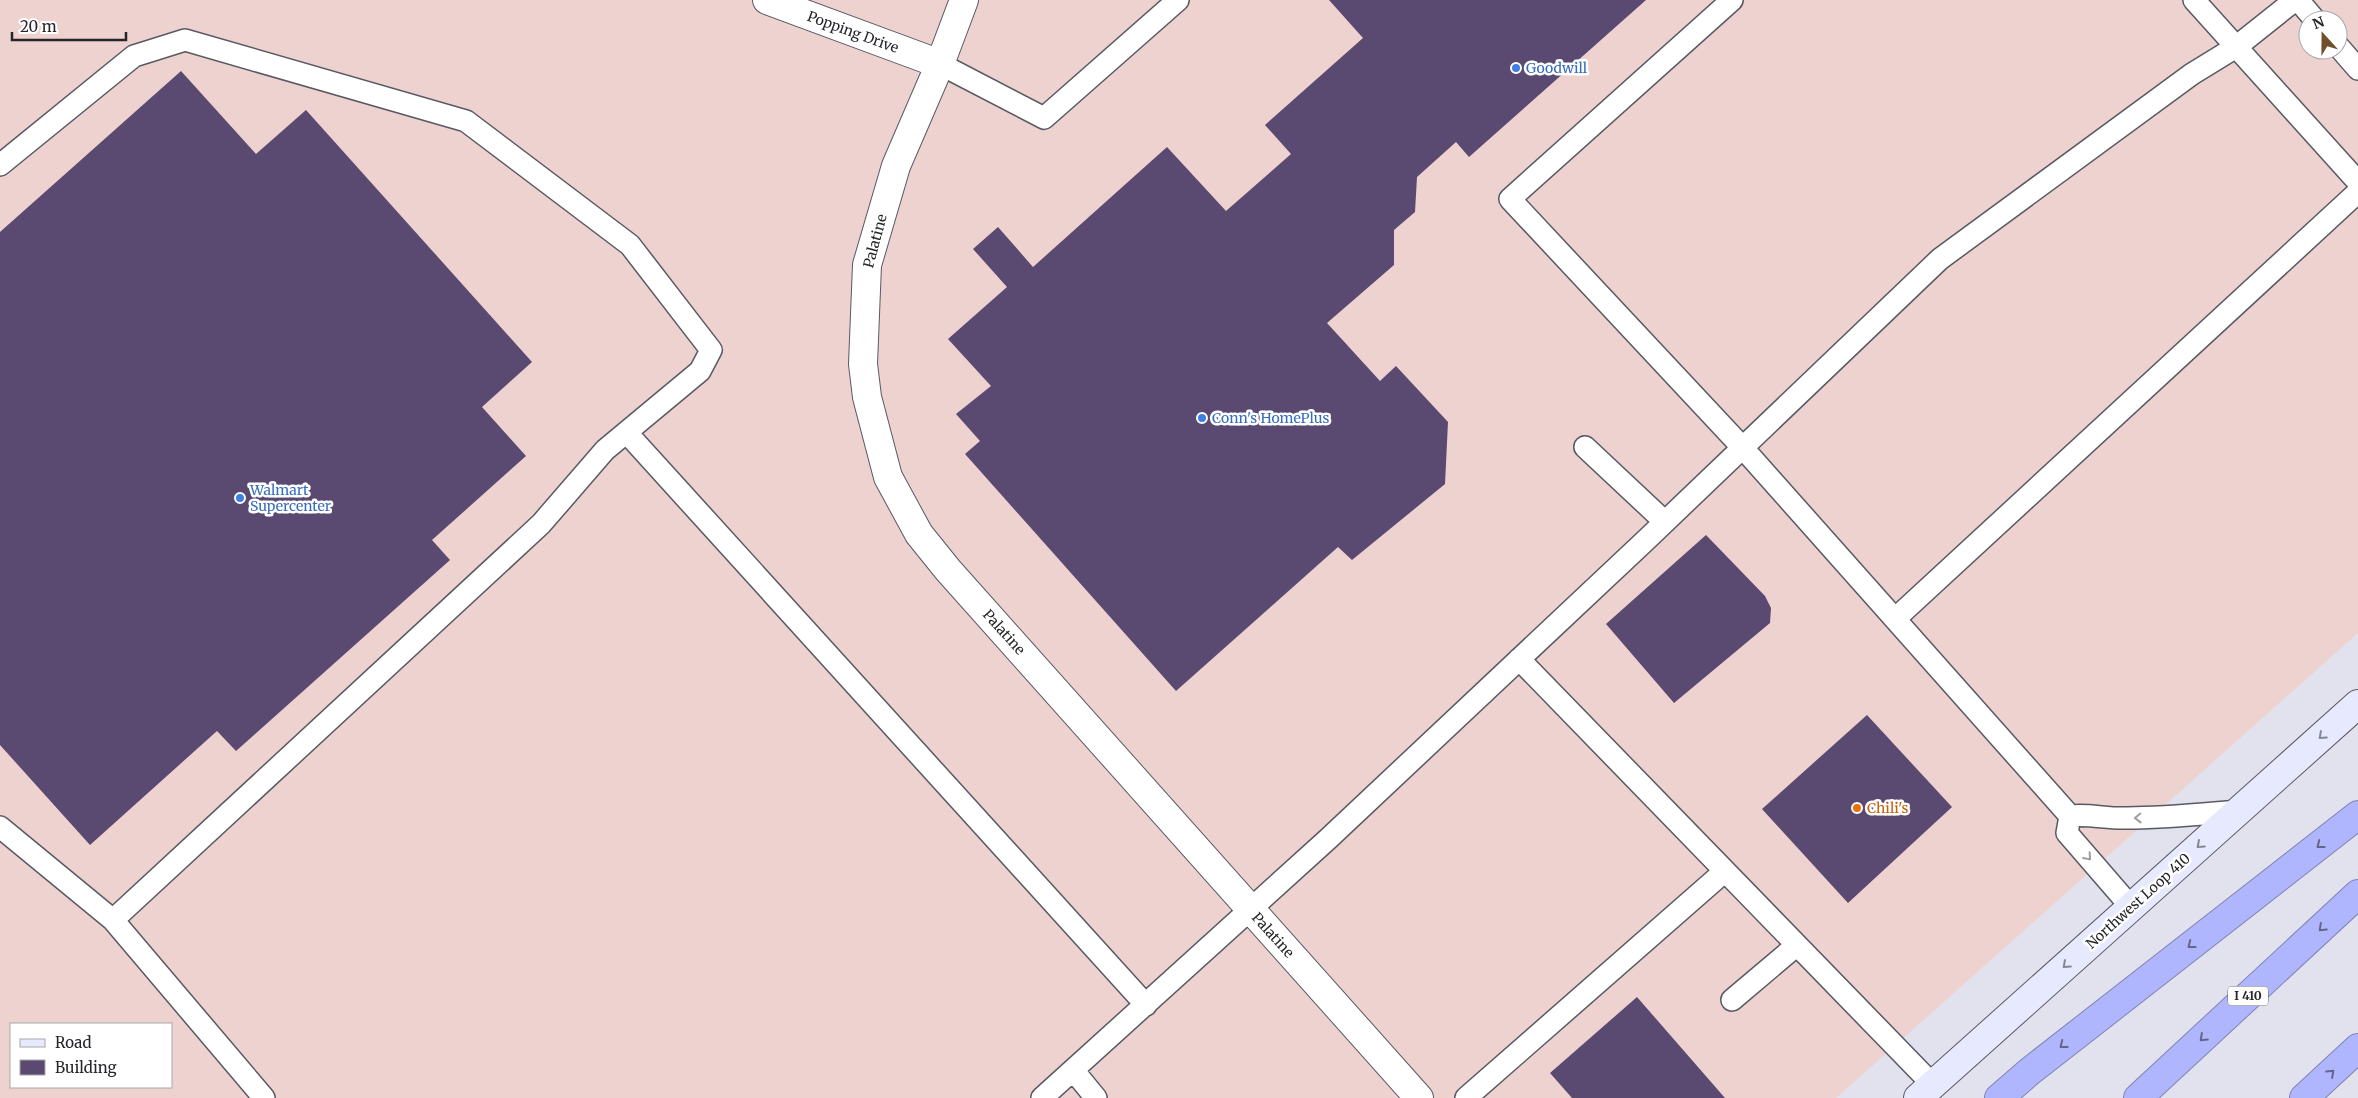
<svg xmlns="http://www.w3.org/2000/svg" width="2358" height="1098" font-family="Merriweather,serif">
  <style>
    .commercial { fill: #edd2cf; fill-rule: evenodd }
    .building { fill: #5a4970 }
    .lines { fill: none; stroke-linecap: round; stroke-linejoin: round }
    .service-casing { stroke: #595964; stroke-width: 24 }
    .minor-casing { stroke: #595964; stroke-width: 30 }
    .secondary-casing { stroke: #595964; stroke-width: 30 }
    .motorway-casing { stroke: #7f83b4; stroke-width: 30 }
    .service { stroke: #fff; stroke-width: 21 }
    .minor { stroke: #fff; stroke-width: 28 }
    .secondary { stroke: #e7e9ff; stroke-width: 28 }
    .motorway { stroke: #b0b6fe; stroke-width: 28 }
    .oneway { stroke: #868794 }
    .oneway2 { stroke: #9d9d9f }
    .oneway3 { stroke: #646689 }
    .shop-dot { fill: #3f7fe0; stroke: #fff; stroke-width: 2 }
    .food-dot { fill: #e8710a; stroke: #fff; stroke-width: 2 }
    .labels { text-anchor: middle; stroke-width: 5; stroke-linejoin: round; paint-order: stroke }
    .shield { fill: #fff; stroke: #66666a; stroke-width: 1 }
    .shield-label { font-size: 12px; font-weight: bold; fill: #25252a }
    .street-label { font-size: 14px; fill: #25252a; stroke: #fff }
    .shop-label { font-size: 14px; fill: #366cbe; stroke: #fff; text-anchor: start }
    .food-label { font-size: 14px; fill: #c56008; stroke: #fff; text-anchor: start }
  </style>
  <rect width="100%" height="100%" fill="#e1e2ee"/>
  <path class="commercial" d="M0,0H2358V633L1836,1098H0ZM2308,20H2338V50H2308ZM11,1024H171V1087H11Z"/>
  <path class="building" d="M1329,0H1646L1469,157L1456,142L1417,177L1415,212L1394,230V265L1327,323L1380,381L1396,366L1448,422L1445,484L1352,560L1338,547L1176,691L965,454L980,441L956,414L991,386L948,339L1007,287L973,249L998,227L1033,267L1167,147L1226,211L1291,154L1265,125L1363,38Z
    M181,71L256,154L306,110L532,362L482,407L526,456L432,540L450,560L236,751L217,731L90,845L0,745V232Z
    M1706,535L1765,596L1771,608L1770,623L1674,703L1606,624Z
    M1867,715L1952,807L1848,903L1762,809Z
    M1637,997L1725,1098H1572L1550,1073Z"/>
  <g class="lines">
    <defs>
      <path id="service" d="M1732,0L1510,199L1742,447L2070,816
        M2194,0L2358,182
        M2298,0L2315,20
        M2338,46L2358,69
        M940,64L1044,118L1178,0
        M0,165L134,56L185,40L466,121L630,245L711,350L700,371L605,450L541,524L113,920L264,1098
        M627,433L1146,1005
        M1585,447L1665,522
        M1895,619L2358,192
        M1519,659L1933,1085
        M2070,816C2090,814 2108,819 2127,818C2164,818 2202,814 2239,811
        M2070,816L2067,833L2131,907
        M0,827L113,920
        M1732,1000L1797,945
        M1073,1070L1096,1098
        M1042,1098L1328,839L1646,540L1940,259L2192,74L2236,47L2295,0
        M1466,1098L1725,871"/>
      <path id="minor" d="M767,0L940,64
        M964,0L940,64L896,166L867,265L863,364L867,397L888,477L919,534L948,570L1419,1098"/>
      <path id="secondary" d="M1918,1098L2358,704"/>
      <path id="motorway" d="M1999,1098L2029,1072L2358,815
        M2138,1098L2358,894
        M2304,1098L2358,1048"/>
    </defs>
    <use href="#service" class="service-casing"/>
    <use href="#minor" class="minor-casing"/>
    <use href="#secondary" class="secondary-casing"/>
    <use href="#motorway" class="motorway-casing"/>
    <use href="#service" class="service"/>
    <use href="#minor" class="minor"/>
    <use href="#secondary" class="secondary"/>
    <use href="#motorway" class="motorway"/>
  </g>
  <defs><path id="oneway-chevron" d="M-2-3.5L2.5 0L-2 3.5" fill="none" stroke-width="1.6" stroke-linecap="round" stroke-linejoin="round" transform="scale(1.25)"/></defs>
  <g class="oneway">
    <use href="#oneway-chevron" transform="translate(2322 736) rotate(138)"/>
    <use href="#oneway-chevron" transform="translate(2200 845) rotate(138)"/>
    <use href="#oneway-chevron" transform="translate(2066 965) rotate(138)"/>
  </g>
  <g class="oneway2">
    <use href="#oneway-chevron" transform="translate(2138 818) rotate(179)"/>
    <use href="#oneway-chevron" transform="translate(2088 857) rotate(49)"/>
  </g>
  <g class="oneway3">
    <use href="#oneway-chevron" transform="translate(2320 845) rotate(142)"/>
    <use href="#oneway-chevron" transform="translate(2322 928) rotate(137)"/>
    <use href="#oneway-chevron" transform="translate(2191 945) rotate(142)"/>
    <use href="#oneway-chevron" transform="translate(2203 1038) rotate(137)"/>
    <use href="#oneway-chevron" transform="translate(2063 1045) rotate(142)"/>
    <use href="#oneway-chevron" transform="translate(2331 1073) rotate(-43)"/>
  </g>
  <g class="shop-dot">
    <circle cx="1516" cy="68" r="5"/>
    <circle cx="1202" cy="418" r="5"/>
    <circle cx="240" cy="498" r="5"/>
  </g>
  <circle class="food-dot" cx="1857" cy="808" r="5"/>
  <g class="labels">
    <rect class="shield" x="2228" y="986.5" width="40" height="19" rx="4"/>
    <g class="shield-label">
      <text x="2248" y="1000">I 410</text>
    </g>
    <g class="street-label">
      <text transform="translate(853 32) rotate(20)" y="5">Popping Drive</text>
      <text transform="translate(875 241) rotate(-75)" y="5">Palatine</text>
      <text transform="translate(1004 632) rotate(48)" y="5">Palatine</text>
      <text transform="translate(2138 901) rotate(-42)" y="5">Northwest Loop 410</text>
      <text transform="translate(1273 935) rotate(48)" y="5">Palatine</text>
    </g>
    <g class="shop-label">
      <text x="1526" y="73">Goodwill</text>
      <text x="1212" y="423">Conn's HomePlus</text>
      <text x="250" y="495">Walmart<tspan x="250" dy="16">Supercenter</tspan></text>
    </g>
    <g class="food-label">
      <text x="1867" y="813">Chili's</text>
    </g>
  </g>
  <rect x="10" y="1023" width="162" height="65" fill="#ffffff" stroke="#a8a8aa"/>
  <rect x="20" y="1039" width="25" height="8" fill="#e7e9ff" stroke="#a8a8aa"/>
  <text x="55" y="1048" font-size="15" fill="#25252a">Road</text>
  <rect x="20" y="1060" width="25" height="15" fill="#5a4970" stroke="#a8a8aa"/>
  <text x="55" y="1073" font-size="15" fill="#25252a">Building</text>
  <g transform="translate(2323 35) rotate(339)"><circle r="24" fill="#ffffff" stroke="#a8a8aa"/>
  <path d="M0-4L9 19L0 12L-9 19Z" fill="#734f29"/>
  <text y="-8" font-size="14" font-weight="bold" text-anchor="middle" fill="#25252a">N</text>
  </g>
  <path d="M12 32v8h114v-8" fill="none" stroke="#25252a" stroke-width="2.5"/>
  <text x="20" y="32" font-size="15" fill="#25252a" stroke="#ffffff" stroke-width="4" paint-order="stroke">20 m</text>
</svg>
